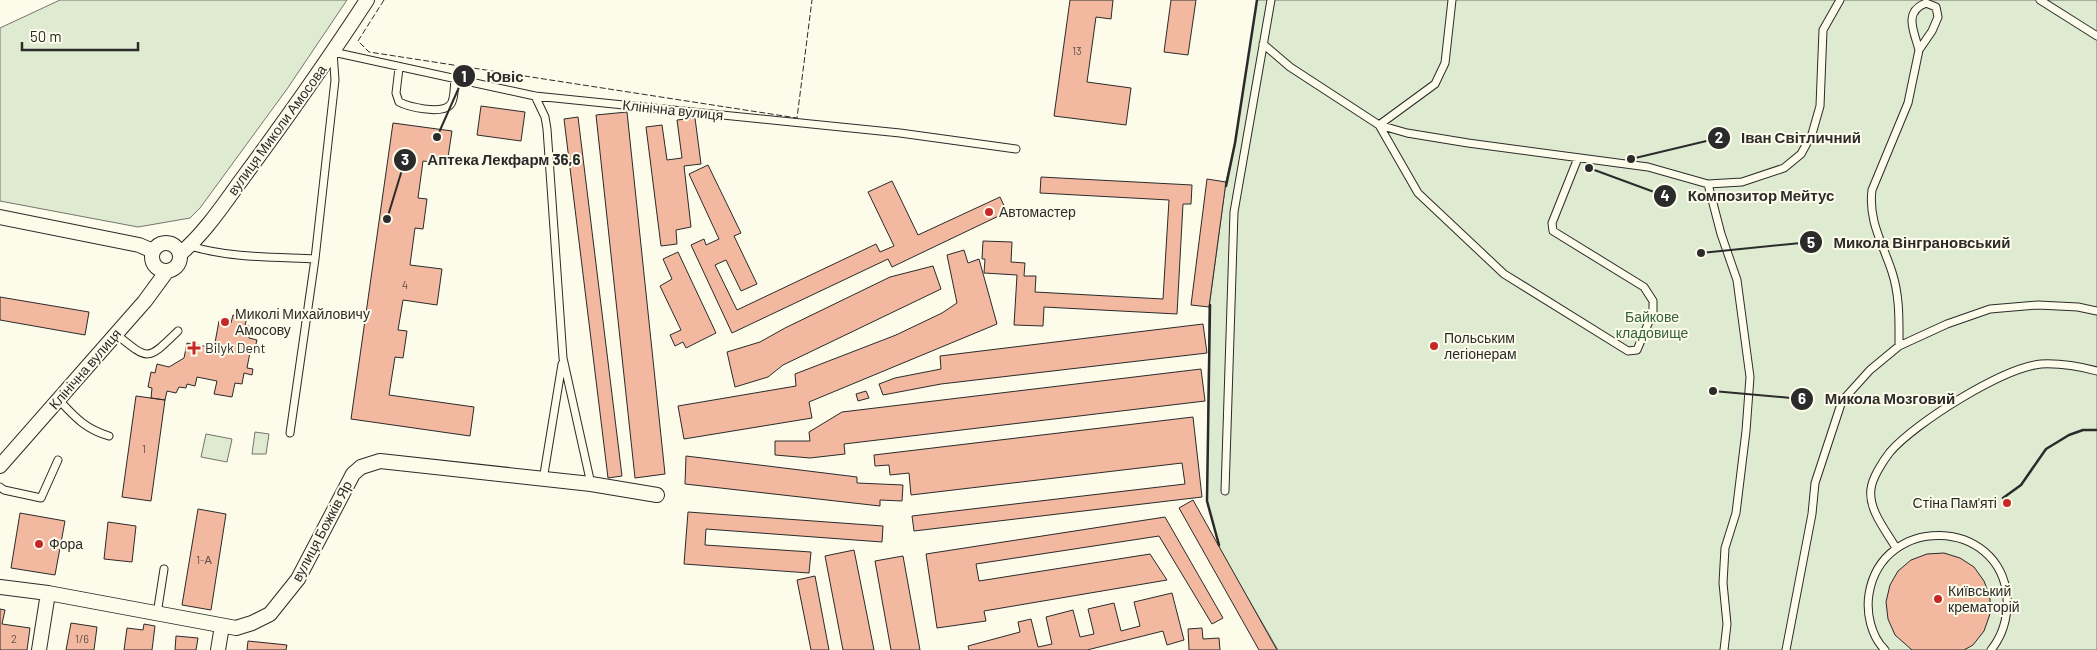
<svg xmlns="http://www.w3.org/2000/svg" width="2097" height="650" font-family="Barlow,sans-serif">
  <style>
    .green { fill: #deebd1; stroke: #74746e }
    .building { fill: #f2b8a0; stroke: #2b2b2b }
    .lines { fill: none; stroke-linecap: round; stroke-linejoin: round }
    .lane-casing { stroke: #2b2b2b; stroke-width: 9 }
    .street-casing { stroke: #2b2b2b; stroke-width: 16 }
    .lane { stroke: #fdfbea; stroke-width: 7 }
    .street { stroke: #fdfbea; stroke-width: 14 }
    .fence { stroke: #2b2b2b; stroke-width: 1; stroke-dasharray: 6 2.5; stroke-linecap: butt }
    .wall { stroke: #2b2b2b; stroke-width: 2.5 }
    .poi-dot { fill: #c62828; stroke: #fdfbea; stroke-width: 2 }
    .labels { text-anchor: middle; stroke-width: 4; stroke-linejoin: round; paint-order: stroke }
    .number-label { font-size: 11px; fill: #5d4e48 }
    .street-label { font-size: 14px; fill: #2b2b2b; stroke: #fdfbea }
    .poi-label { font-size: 14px; fill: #2b2b2b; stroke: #fdfbea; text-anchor: start }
    .park-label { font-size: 14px; fill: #34623c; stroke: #fdfbea }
    .leader { fill: none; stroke: #2b2b2b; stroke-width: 2 }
    .callout-dot { fill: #2b2b2b; stroke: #fdfbea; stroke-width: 2 }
    .mark-label { font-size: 15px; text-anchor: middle; font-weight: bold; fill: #fff }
    .callout-label { font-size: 15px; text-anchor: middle; font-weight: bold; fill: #2b2b2b; stroke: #fdfbea; stroke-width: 4; stroke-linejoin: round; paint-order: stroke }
  </style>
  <rect width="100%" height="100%" fill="#fdfbea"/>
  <path class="green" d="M60,0H347L287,89L200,208L190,218L138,227L0,201V28Z
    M1257,0H2097V650H1278L1220,550L1207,501L1209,308L1226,181L1235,143Z
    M255,432L269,434L266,454H252Z
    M206,434L232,439L227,462L201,457Z"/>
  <path class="building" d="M1070,0H1113L1111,19L1096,17L1087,82L1131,88L1126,125L1054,116Z
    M1171,0H1196L1188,55L1164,52Z
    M481,106L525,112L521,141L477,135Z
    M627,112L665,474L635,478L596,115Z
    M578,117L622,476L608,478L564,119Z
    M695,118L701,164L684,166L691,227L676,230L677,244L661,246L646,127L662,125L667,160L682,158L677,120Z
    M393,123L452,131L447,164L423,161L418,198L427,199L423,229L415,228L410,265L442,269L437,305L403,300L398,330L407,331L403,358L395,357L389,395L474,407L470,436L351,419Z
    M708,165L741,233L734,236L757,284L741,291L726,260L715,265L737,310L876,244L880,252L894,246L868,192L892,181L918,235L1000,197L1007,212L892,267L888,259L732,333L691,245L704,239L706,245L719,239L689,174Z
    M1041,177L1192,185L1191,204H1183L1177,314L1044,307L1043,326L1014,325L1017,275L984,273L985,259H982L983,241L1012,242L1011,262L1025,263L1024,276H1036L1035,292L1163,299L1169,200L1040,193Z
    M1207,179L1226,182L1209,307L1191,305Z
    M964,250L968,263L979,259L997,324L809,402L812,418L684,439L678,406L796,386L795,374L896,335L942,313L957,303L947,255Z
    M678,252L716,333L686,348L683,342L675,346L670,335L681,330L660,286L672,279L663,259Z
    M933,266L941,289L783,365L768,377L735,387L727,352L760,342L785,328L890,277Z
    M0,297L89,312L85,335L0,320Z
    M233,315L247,318L245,325L252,327L249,338L257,340L255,348L251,347L247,368L253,369L252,375L244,373L242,384L235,383L232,397L214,394L217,381L197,377L195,386L187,384L186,388L179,387L176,393L167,391L165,400L151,398L152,388L148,387L151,372L155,373L157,364L169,367L184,358L187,343L214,348L219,321L231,323Z
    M1203,324L1207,353L941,384L883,395L879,384L895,378L941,369L940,356Z
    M1201,369L1205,401L844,444L845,454L810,458L775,455V441H810L809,432L842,412Z
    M866,391L869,398L858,401L856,394Z
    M136,396L165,400L151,501L122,497Z
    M1193,417L1202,497L914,531L912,516L1185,484L1182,463L911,495L909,473L890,475L889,465L875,466L874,455Z
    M686,456L857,477V483L903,485L902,501L880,500V506L685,484Z
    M1193,500L1277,650H1259L1179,508Z
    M198,509L226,514L211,610L182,605Z
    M688,512L883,526L882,542L706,529L705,545L811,552L809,573L684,564Z
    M20,513L65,521L55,575L11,568Z
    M1165,517L1223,618L1212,624L1159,536L976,564L979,581L1150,554L1167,580L984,611L986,621L937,628L926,554Z
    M108,522L136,526L132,562L104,559Z
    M854,550L874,650H843L825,556Z
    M1944,553L1960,558L1974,567L1984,581L1990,597V614L1984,631L1973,645L1964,650H1912L1895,635L1888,619L1886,602L1890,585L1898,571L1911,560L1927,554Z
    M903,556L920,650H891L875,561Z
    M815,576L829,650H811L797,580Z
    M1172,593L1184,640L1167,645L1163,631L1087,650H969L968,646L1020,632L1018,622L1031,619L1038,647L1052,644L1046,617L1073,610L1080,637L1094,634L1088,609L1114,603L1121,631L1140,626L1134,602Z
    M0,609L5,610L2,624L30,628L27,650H0Z
    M71,623L97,627L94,650H66Z
    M144,624L155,626L152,650H124L127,628L143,630Z
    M1202,628L1203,639L1219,638L1220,650H1189L1188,629Z
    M176,636L198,638L196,650H175Z
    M248,641L287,645L286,650H247Z"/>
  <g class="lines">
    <defs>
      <path id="lane" d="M1452,0L1445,63L1435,84L1379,125L1418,193L1504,274L1628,351L1637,350L1653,312V301L1644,287L1553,231L1552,223L1578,158
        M2040,0L2097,36
        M1263,44L1290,67L1379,125L1407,133L1468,143L1648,167L1708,184L1742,182L1784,168L1801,154L1812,134L1820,106L1823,30L1840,0
        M399,68L396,93L399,102C409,107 439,114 449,106C455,102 454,86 455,79
        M535,96L545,117L547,129L563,358L591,484
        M1708,184L1721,234L1737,280L1750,377L1746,431L1736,513L1725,548L1723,583L1727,624L1724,650
        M190,246C230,258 274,257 315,259
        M116,334C149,361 147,361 178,331
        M1899,346C1899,322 1900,296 1892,272C1883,244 1868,221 1872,190L1908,103L1919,50L1932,31L1938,17L1936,7L1926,3C1903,12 1914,31 1919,50
        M58,399C75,417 85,429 109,436
        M290,433L315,259L335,80L333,52L535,96L900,133L1016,149
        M543,480L562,364
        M0,487L4,490L41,498L58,460
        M1225,491L1234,212L1271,0
        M1896,548C1887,532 1868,510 1871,489C1872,478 1883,461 1890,452C1915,423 2002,368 2041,364C2060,363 2078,366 2097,371
        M157,614L164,569
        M1786,650L1812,514L1815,483L1842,401L1870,370L1899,346L1947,324L1990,309L2038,305L2078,307L2097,311
        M1885,650C1871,636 1866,613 1869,594C1882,514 2000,517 2007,597C2008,617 2003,635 1991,650"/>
      <path id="street" d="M0,217L139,245L153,251
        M152 257a14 14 0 1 1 28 0a14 14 0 1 1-28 0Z
        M180,254C206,232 225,202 245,175C287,118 328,60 367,0
        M0,466L145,301L167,271
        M0,587L48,593L236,628L252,623L270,614L298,579L353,474L361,467L380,461L591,484L657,495
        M39,650L48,593
        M218,650L222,626"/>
    </defs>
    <use href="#lane" class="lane-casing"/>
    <use href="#street" class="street-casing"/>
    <use href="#lane" class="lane"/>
    <use href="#street" class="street"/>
    <path class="fence" d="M384,0L358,41L369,52L797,118L812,0"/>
    <path class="wall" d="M1226,186L1235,143L1257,0
      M1210,305L1207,501L1219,545
      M2003,498L2021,485L2046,449L2069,435L2083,430H2097"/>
  </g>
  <g class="poi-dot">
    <circle cx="989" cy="212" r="5"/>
    <circle cx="225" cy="322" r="5"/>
    <circle cx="1434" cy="346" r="5"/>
    <path d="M191.5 340.5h5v5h5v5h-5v5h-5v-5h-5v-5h5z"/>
    <circle cx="2007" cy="503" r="5"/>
    <circle cx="39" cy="544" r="5"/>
    <circle cx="1938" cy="599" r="5"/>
  </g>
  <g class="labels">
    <g class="number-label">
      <text x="1077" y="55">13</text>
      <text x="405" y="289">4</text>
      <text x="144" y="453">1</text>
      <text x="204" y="564">1-А</text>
      <text x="14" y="643">2</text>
      <text x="82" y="643">1/6</text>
    </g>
    <g class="street-label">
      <text transform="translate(673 110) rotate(6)" y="5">Клінічна вулиця</text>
      <text transform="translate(277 130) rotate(-54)" y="5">вулиця Миколи Амосова</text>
      <text transform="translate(85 369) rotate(-49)" y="5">Клінічна вулиця</text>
      <text transform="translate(322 531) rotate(-62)" y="5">вулиця Божків Яр</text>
    </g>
    <g class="poi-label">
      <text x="999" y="217">Автомастер</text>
      <text x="235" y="319">Миколі Михайловичу<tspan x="235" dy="16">Амосову</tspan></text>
      <text x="1444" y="343">Польським<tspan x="1444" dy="16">легіонерам</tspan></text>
      <text x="205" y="353">Bilyk Dent</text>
      <text x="1997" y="508" text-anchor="end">Стіна Пам'яті</text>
      <text x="49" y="549">Фора</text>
      <text x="1948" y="596">Київський<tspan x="1948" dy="16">крематорій</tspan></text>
    </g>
    <g class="park-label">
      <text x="1652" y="322">Байкове<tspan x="1652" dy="16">кладовище</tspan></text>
    </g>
  </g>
  <path class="leader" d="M437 137L464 76M1631 159L1719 138M387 219L405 160M1589 168L1665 196M1701 253L1811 242M1713 391L1802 399"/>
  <g class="callout-dot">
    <circle cx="437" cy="137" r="5"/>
    <circle cx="1631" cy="159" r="5"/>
    <circle cx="387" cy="219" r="5"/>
    <circle cx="1589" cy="168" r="5"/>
    <circle cx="1701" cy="253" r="5"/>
    <circle cx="1713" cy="391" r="5"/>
    <circle cx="464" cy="76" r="12"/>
    <circle cx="1719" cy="138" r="12"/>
    <circle cx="405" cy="160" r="12"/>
    <circle cx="1665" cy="196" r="12"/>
    <circle cx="1811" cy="242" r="12"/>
    <circle cx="1802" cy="399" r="12"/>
  </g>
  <g class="mark-label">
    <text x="464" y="82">1</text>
    <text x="1719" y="143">2</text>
    <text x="405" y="165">3</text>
    <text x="1665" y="201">4</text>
    <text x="1811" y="248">5</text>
    <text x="1802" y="404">6</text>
  </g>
  <g class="callout-label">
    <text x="505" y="82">Ювіс</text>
    <text x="1801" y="143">Іван Світличний</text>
    <text x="504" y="165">Аптека Лекфарм 36,6</text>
    <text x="1761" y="201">Композитор Мейтус</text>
    <text x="1922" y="248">Микола Вінграновський</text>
    <text x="1890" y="404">Микола Мозговий</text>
  </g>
  <path d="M22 42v8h116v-8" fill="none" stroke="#2b2b2b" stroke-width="2.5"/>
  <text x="30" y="42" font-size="15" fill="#2b2b2b" stroke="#fdfbea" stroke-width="4" paint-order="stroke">50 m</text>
</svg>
